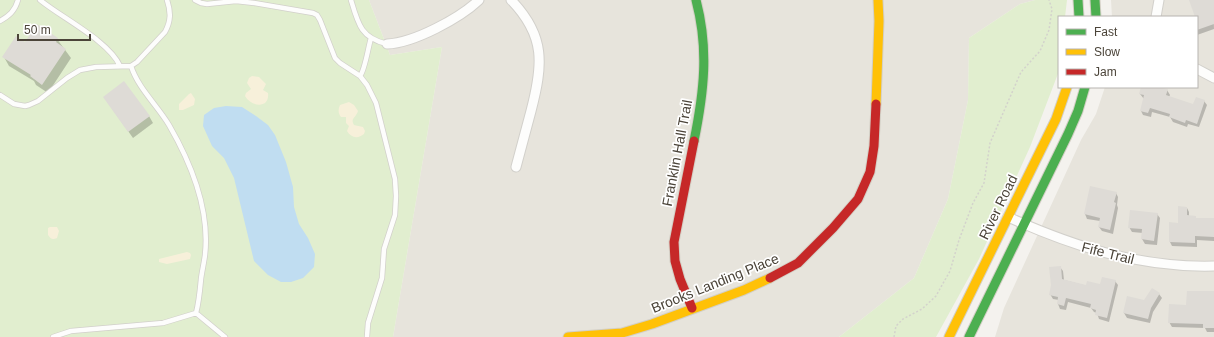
<svg xmlns="http://www.w3.org/2000/svg" width="1214" height="337" font-family="Helvetica,sans-serif">
  <style>
    .residential { fill: #e7e4dc }
    .green { fill: #e1eecf }
    .sand { fill: #f7f0da }
    .water { fill: #c0ddf1 }
    .shadow { fill: #0003 }
    .building { fill: #dedbd6 }
    .lines { fill: none; stroke-linecap: round; stroke-linejoin: round }
    .lane-casing { stroke: #d2d0cb; stroke-width: 6 }
    .street-casing { stroke: #d2d0cb; stroke-width: 11 }
    .fast-casing { stroke: #d3cfc5; stroke-width: 11 }
    .slow-casing { stroke: #d3cfc5; stroke-width: 11 }
    .jam-casing { stroke: #d3cfc5; stroke-width: 11 }
    .path { stroke: #d3d2cc; stroke-width: 1.5; stroke-dasharray: 2 2; stroke-linecap: butt }
    .lane { stroke: #fdfdfc; stroke-width: 4.5 }
    .street { stroke: #fdfdfc; stroke-width: 9 }
    .fast { stroke: #4caf50; stroke-width: 9 }
    .slow { stroke: #ffc107; stroke-width: 9 }
    .jam { stroke: #c62828; stroke-width: 9 }
    .labels { text-anchor: middle; stroke-width: 3.5; stroke-linejoin: round; paint-order: stroke }
    .street-label { font-size: 14px; fill: #4b4439; stroke: #fff }
  </style>
  <rect width="100%" height="100%" fill="#f4f2ee"/>
  <path class="residential" d="M369,0H1035L1020,4L969,38L968,100L948,199L914,278L839,337H393L442,47L390,55Z
    M1111,0H1214V337H995L1004,308L1081,140L1096,114L1105,87H1197V17H1112Z"/>
  <path class="green" d="M0,0H369L390,55L442,47L393,337H0Z
    M1035,0H1067L1065,17H1059V71L1030,147L979,259L936,337H839L914,278L948,199L968,100L969,38L1020,4Z"/>
  <path class="sand" d="M252,76L259,77L266,84L263,90L268,93C270,109 251,107 245,96L246,93L251,89L247,83L249,78Z
    M191,93L195,99L194,105L183,110H179V104L189,94Z
    M349,102L354,105L358,111C356,118 350,118 354,125L363,127L365,131L364,134C358,139 351,138 347,131L349,126L346,123V117H341C338,113 338,109 340,105Z
    M50,227H57L59,231L57,238C52,240 51,239 48,235V228Z
    M187,252L190,253L191,255L190,259L167,264L159,262V259Z"/>
  <path class="water" d="M226,106L242,107L256,116L268,125L275,135L286,162L293,187L294,207L299,224L308,238L315,254L314,267L303,278L291,282H281L268,275L254,261L234,178L224,158L212,146L203,126L204,115L214,108Z"/>
  <path class="shadow" d="M1190,0H1213L1214,29L1197,35V17Z
    M57,39L71,58L48,93L36,85L34,81L9,66L4,57L25,43Z
    M1142,87H1155L1167,90L1170,95L1169,97L1194,106L1204,101L1207,105L1199,127L1188,124L1187,127L1173,122L1170,117L1152,112L1151,117L1143,115L1141,111L1144,99L1140,94Z
    M104,97L149,116L153,123L133,138Z
    M1091,187L1116,193L1118,197L1117,205L1118,208L1113,234L1102,231L1099,227L1100,221L1087,219L1085,214Z
    M1187,208L1189,212V216L1195,217L1197,219H1214V241L1197,240V247L1172,246L1170,242Z
    M1157,214L1160,218L1157,245L1145,244L1142,239L1143,233L1132,232L1129,227Z
    M1060,267L1063,271L1064,280L1087,286L1100,285L1115,281L1118,285L1109,322L1099,319L1097,313L1094,312L1091,308L1068,302L1066,310L1060,309L1058,304L1059,300L1053,299L1050,294Z
    M1214,292V332H1207L1205,328L1172,327L1169,322L1187,306Z
    M1159,294L1162,298L1153,312L1150,323L1127,318L1124,313L1144,301Z"/>
  <path class="building" d="M1189,0H1214V24L1197,30V17H1195Z
    M37,24L58,38L56,42L66,49L42,85L30,76L31,75L2,57L16,36L25,42Z
    M124,81L150,116L128,132L103,97Z
    M1141,87H1158L1168,89L1166,95L1193,104L1196,97L1205,100L1197,124L1186,120L1185,123L1169,117L1170,114L1150,108L1148,113L1140,111L1144,95L1139,94Z
    M1090,186L1117,192L1114,202L1116,203L1110,230L1098,227L1100,218L1084,214Z
    M1178,206L1187,207V215L1196,216V218H1214V237L1195,236V243L1169,242V222L1178,223Z
    M1130,210L1158,213L1154,241L1141,239L1142,229L1128,228Z
    M1061,266L1062,279L1086,285L1087,281L1100,284L1102,277L1116,280L1107,318L1095,315L1096,310L1090,308L1091,304L1066,298L1064,306L1057,304L1058,297L1049,295L1051,285L1049,267Z
    M1152,288L1160,293L1151,308L1148,319L1123,313L1127,296L1144,300Z
    M1187,291H1214V328H1203V324L1168,323L1169,304L1186,305Z"/>
  <g class="lines">
    <defs>
      <path id="lane" d="M40,0C62,18 109,41 120,66
        M195,0L201,3L207,4L236,1L254,3L313,13L317,15L320,20L335,58L340,63L360,76L367,85L376,103L395,179L396,196L395,215L384,249L382,278L368,323L367,337
        M351,0C358,24 361,38 387,44
        M0,21C9,16 15,11 18,0
        M131,66C138,88 157,105 169,125C191,163 210,210 205,255C204,263 202,271 201,279C200,290 199,302 196,313
        M360,76C365,70 368,48 371,38
        M0,95L14,104L25,106L29,105L38,101L67,78L80,70L96,67L131,66L137,62L165,32C171,21 171,12 167,0
        M53,337L71,331L163,323L196,313L225,337"/>
      <path id="street" d="M511,0C546,36 543,65 531,111C526,129 521,148 516,167
        M1156,17L1159,0
        M387,44C414,43 460,18 479,0
        M1197,69L1214,78
        M1008,217C1075,247 1140,268 1214,266"/>
      <path id="fast" d="M1078,0L1079,17
        M1095,0L1096,17
        M694,141C704,92 709,49 696,0
        M969,337L1068,134L1078,111L1085,87"/>
      <path id="slow" d="M876,104L879,21L878,0
        M568,337L622,333L652,324L744,290L770,278
        M949,337L1056,119L1067,87"/>
      <path id="jam" d="M770,278L798,263L833,228L858,199L870,172L874,146L876,104
        M692,308L680,279L675,261L674,242L694,141"/>
    </defs>
    <use href="#lane" class="lane-casing"/>
    <use href="#street" class="street-casing"/>
    <use href="#fast" class="fast-casing"/>
    <use href="#slow" class="slow-casing"/>
    <use href="#jam" class="jam-casing"/>
    <path class="path" d="M894,337L896,326L903,319L922,309L936,296L950,271L959,240L973,203L984,183L990,143L1021,72L1040,51L1049,30L1052,9L1049,0"/>
    <use href="#lane" class="lane"/>
    <use href="#street" class="street"/>
    <use href="#fast" class="fast"/>
    <use href="#slow" class="slow"/>
    <use href="#jam" class="jam"/>
  </g>
  <g class="labels">
    <g class="street-label">
      <text transform="translate(677 153) rotate(-79)" y="5">Franklin Hall Trail</text>
      <text transform="translate(998 207) rotate(-64)" y="5">River Road</text>
      <text transform="translate(1108 253) rotate(14)" y="5">Fife Trail</text>
      <text transform="translate(715 283) rotate(-22)" y="5">Brooks Landing Place</text>
    </g>
  </g>
  <rect x="1058" y="16" width="140" height="72" fill="#ffffff" stroke="#b7b4b0"/>
  <rect x="1066" y="29" width="20" height="6" fill="#4caf50" stroke="#b7b4b0"/>
  <text x="1094" y="36" font-size="12" fill="#4b4439">Fast</text>
  <rect x="1066" y="49" width="20" height="6" fill="#ffc107" stroke="#b7b4b0"/>
  <text x="1094" y="56" font-size="12" fill="#4b4439">Slow</text>
  <rect x="1066" y="69" width="20" height="6" fill="#c62828" stroke="#b7b4b0"/>
  <text x="1094" y="76" font-size="12" fill="#4b4439">Jam</text>
  <path d="M18 34v6h72v-6" fill="none" stroke="#4b4439" stroke-width="2"/>
  <text x="24" y="34" font-size="12" fill="#4b4439" stroke="#ffffff" stroke-width="3" paint-order="stroke">50 m</text>
</svg>
